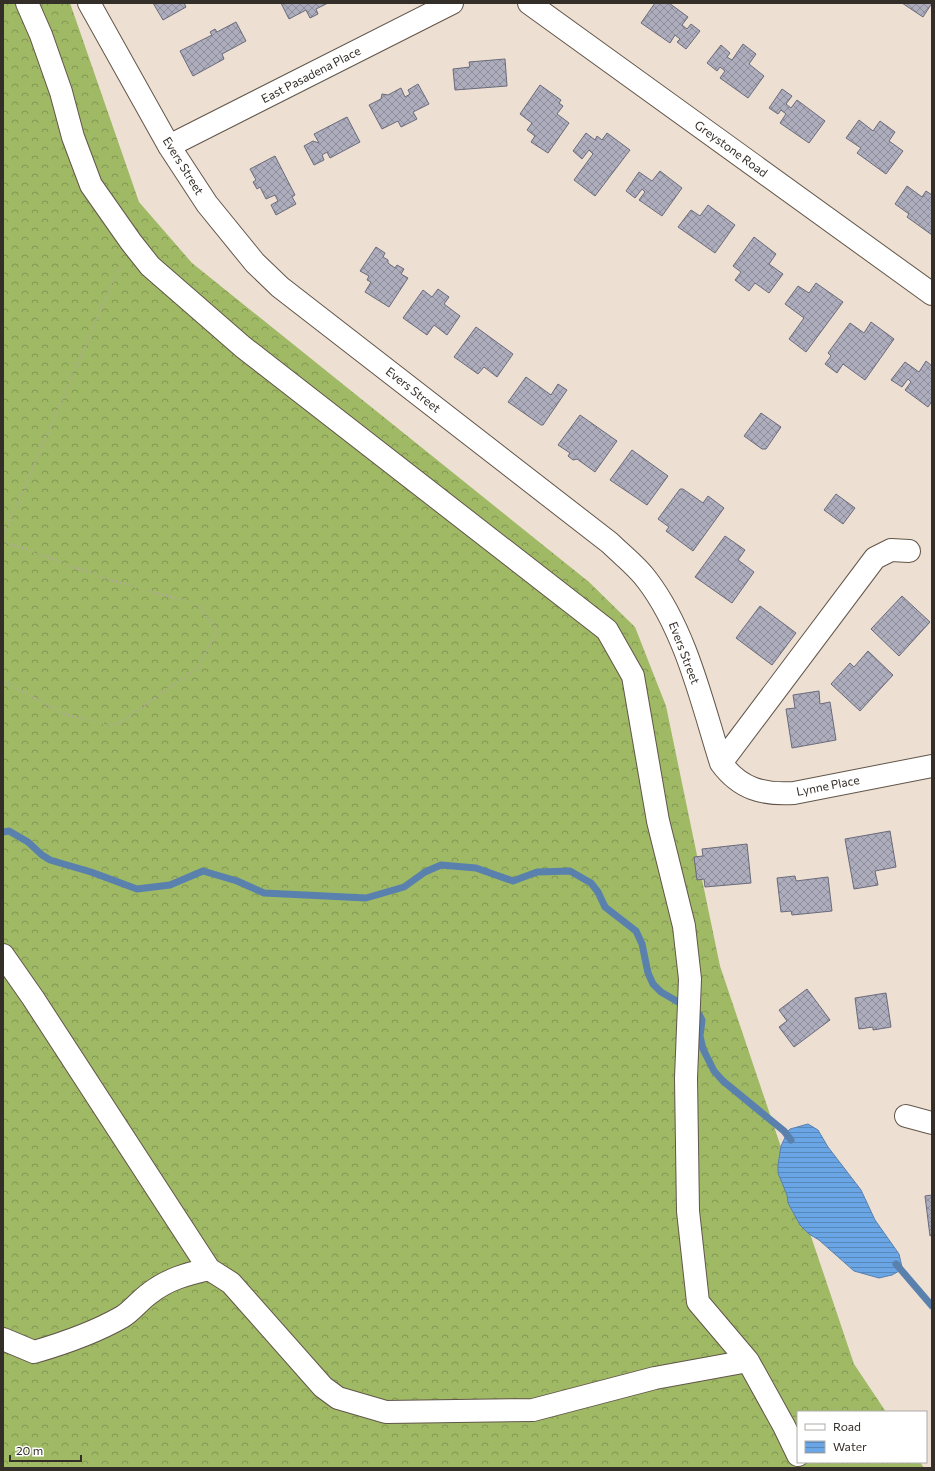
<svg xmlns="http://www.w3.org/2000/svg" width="935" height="1471" font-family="Commissioner,sans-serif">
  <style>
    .forest { fill: url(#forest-crowns) }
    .water { fill: url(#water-rules); stroke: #5a81ad }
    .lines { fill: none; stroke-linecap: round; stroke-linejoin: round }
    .stream { stroke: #5a81ad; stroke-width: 7 }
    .building { fill: url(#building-cross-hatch); stroke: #6a6a7a }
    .minor-casing { stroke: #62564a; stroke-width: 24 }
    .path { stroke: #b4a89d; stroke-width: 2.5; stroke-dasharray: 1 3; stroke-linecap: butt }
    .minor { stroke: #fff; stroke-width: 22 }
    .labels { text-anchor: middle; stroke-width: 3.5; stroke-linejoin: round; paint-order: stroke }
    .street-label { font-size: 12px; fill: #342e29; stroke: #fff }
  </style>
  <defs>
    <pattern id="forest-crowns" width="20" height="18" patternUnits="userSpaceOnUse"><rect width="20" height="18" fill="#9fb965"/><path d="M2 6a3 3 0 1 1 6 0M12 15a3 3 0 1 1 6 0" fill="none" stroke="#829753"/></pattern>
    <pattern id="water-rules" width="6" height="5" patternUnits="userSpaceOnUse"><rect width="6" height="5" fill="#6aa5e6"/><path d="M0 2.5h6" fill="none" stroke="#5887ba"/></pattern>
    <pattern id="building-cross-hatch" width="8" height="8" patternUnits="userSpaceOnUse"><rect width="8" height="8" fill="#adadbe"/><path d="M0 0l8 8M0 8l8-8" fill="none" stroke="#8e8d9a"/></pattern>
  </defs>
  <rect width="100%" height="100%" fill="#eddfd1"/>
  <path class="forest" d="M3,3H70L139,202L192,263L589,582L635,627L666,706L720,966L854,1364L886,1412H798V1462H920L924,1468H3Z"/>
  <path class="water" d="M808,1124L818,1130L828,1147L861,1190L875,1220L899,1254L902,1267L901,1270L892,1275L879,1278L854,1271L819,1240L809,1234L800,1225L788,1203L787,1195L778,1173V1165L781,1146L788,1131L790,1129Z"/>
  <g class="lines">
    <path class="stream" d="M3,832L9,831L28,842L42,855L50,860L91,872L137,889L170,885L203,871L237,881L264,893L366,898L404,887L425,872L441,865L476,868L513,881L537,872L570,871L591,883L598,892L605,907L636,931L642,944L648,973L653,984L661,992L699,1014L702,1020L700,1036L703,1049L714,1071L723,1081L784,1131L791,1140
      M896,1264L932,1306"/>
  </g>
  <path class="building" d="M153,3H184L186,7L163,20Z
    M281,3H328L316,9L318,14L310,18L306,10L289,19Z
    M655,3H669L688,17L682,25L687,29L691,24L700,31L686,49L677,42L680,39L675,35L670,43L641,23Z
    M902,3H932L923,17Z
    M236,22L246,41L222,54L224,59L193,76L180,51L212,35L210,32L215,29L217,32Z
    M743,44L756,54L749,64L764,76L748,98L720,78L725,71L720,67L717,71L707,63L721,45L730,53L727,57L732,60Z
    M505,59L507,86L455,90L453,69L470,67L469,62Z
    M418,84L429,104L413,112L417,119L401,127L398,121L382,129L369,105L381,99L382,94L388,95L401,88L405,97L410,94L408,90Z
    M540,85L561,100L559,103L563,106L557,114L569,123L548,153L531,142L535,136L527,130L532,123L520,114Z
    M782,89L792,96L786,104L791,108L797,100L825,121L809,143L780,123L786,114L781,110L778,114L769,108Z
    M347,117L360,142L330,158L327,152L322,155L324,160L314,165L304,146L313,141L319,143L314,134Z
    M859,120L873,131L880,121L895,132L889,141L903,151L886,174L857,153L861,148L846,138Z
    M586,133L595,140L597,136L602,140L607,133L630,150L595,196L574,180L593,154L589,150L582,159L573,151Z
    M275,156L295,195L292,197L296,204L276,215L271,205L278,201L275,195L266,199L260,187L257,189L253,182L256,180L250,169Z
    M660,171L682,188L662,216L639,200L645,192L642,189L635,198L626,191L639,172L652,181Z
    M907,186L922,197L926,191L932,195V235L907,217L909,214L895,204Z
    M708,205L735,225L715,253L678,227L691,210L700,216Z
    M754,237L776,254L769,264L783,274L769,293L755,283L749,291L735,280L741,272L733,266Z
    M376,247L385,253L383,257L388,260V263L395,268L397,265L404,269L401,274L408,278L389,307L365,292L371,282L367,280L369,276L360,271Z
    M816,283L843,302L806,352L789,339L804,318L785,304L798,286L809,293Z
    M438,289L449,297L444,304L460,316L447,335L434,325L427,335L403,318L423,290L432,297Z
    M871,322L894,339L865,380L843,364L837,373L825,364L831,356L828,353L850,323L864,333Z
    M476,327L513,354L497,377L484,367L478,374L454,357Z
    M926,361L932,366V401L928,407L905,390L911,382L908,379L902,387L891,380L905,362L919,372Z
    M526,377L551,395L558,384L567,390L543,425H541L508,402Z
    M761,413L781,427L766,449H762L744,436Z
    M580,415L617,441L595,472L577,459L573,460L568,456L570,453L558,445Z
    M632,450L668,476L647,505L610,480Z
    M680,489H683L703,503L708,496L724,508L693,551L666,531L669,527L658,519Z
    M836,494L855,508L843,524L824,510Z
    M725,536L745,550L738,560L754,572L732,603L695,577Z
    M902,596L930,622L899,656L871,629Z
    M760,606L796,633L772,665L736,638Z
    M868,651L893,675L860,711L831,684L850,663L854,667Z
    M819,691L820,704L830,702L836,740L792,748L786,709L795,708L793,695Z
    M890,831L896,867L875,871L878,885L854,889L845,839Z
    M747,844L751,883L705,887L704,879L697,880L694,857L703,856L702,849Z
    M795,876L796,881L828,877L832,911L792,915L791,911L781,912L777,878Z
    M807,989L830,1020L794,1047L779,1027L787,1021L779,1010Z
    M886,993L891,1027L873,1030V1027L859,1029L855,998Z
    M932,1195V1235L930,1236L925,1196Z"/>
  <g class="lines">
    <defs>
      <path id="minor" d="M27,3L41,35L61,92L73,137L91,185L131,242L150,266L243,347L607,630L633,676L658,821L684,926L690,979L686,1078L688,1211L698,1302L748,1361L784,1426L798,1455
        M89,3L169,146L207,204L255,263L280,287L610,543C622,555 637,566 647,580C686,631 702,703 721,763C740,789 763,795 794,793L932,766
        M529,3L932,294
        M169,146L452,3
        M721,763L875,558L891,550L909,551
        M3,955L33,998L209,1269L231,1283L323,1387L338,1398L386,1412L533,1410L655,1378L748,1361
        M906,1116L932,1123
        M3,1339L34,1352C65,1343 94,1333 122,1317C132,1311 140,1300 150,1293C168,1279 187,1274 209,1269"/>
    </defs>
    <use href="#minor" class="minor-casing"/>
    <path class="path" d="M3,536L120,266
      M3,541L110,580L199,605L217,631L198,668L114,726L66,715L3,681"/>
    <use href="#minor" class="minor"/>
  </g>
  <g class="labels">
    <g class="street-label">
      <text transform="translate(311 75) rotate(-27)" y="4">East Pasadena Place</text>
      <text transform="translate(731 149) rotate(36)" y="4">Greystone Road</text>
      <text transform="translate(183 166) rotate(58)" y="4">Evers Street</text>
      <text transform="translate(413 390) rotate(38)" y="4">Evers Street</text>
      <text transform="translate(684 653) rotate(69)" y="4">Evers Street</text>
      <text transform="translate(828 786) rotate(-11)" y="4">Lynne Place</text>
    </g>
  </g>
  <rect width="935" height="1471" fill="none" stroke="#342e29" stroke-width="8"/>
  <rect x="797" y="1411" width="130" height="52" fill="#ffffff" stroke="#aeaba9"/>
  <rect x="805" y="1424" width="20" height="6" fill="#ffffff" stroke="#aeaba9"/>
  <text x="833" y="1431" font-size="12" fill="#342e29">Road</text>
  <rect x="805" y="1441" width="20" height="12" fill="url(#water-rules)" stroke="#aeaba9"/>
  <text x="833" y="1451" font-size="12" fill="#342e29">Water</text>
  <path d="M10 1455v6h71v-6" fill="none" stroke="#342e29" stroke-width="2"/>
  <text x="16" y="1455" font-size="12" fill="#342e29" stroke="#ffffff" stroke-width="3" paint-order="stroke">20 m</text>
</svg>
